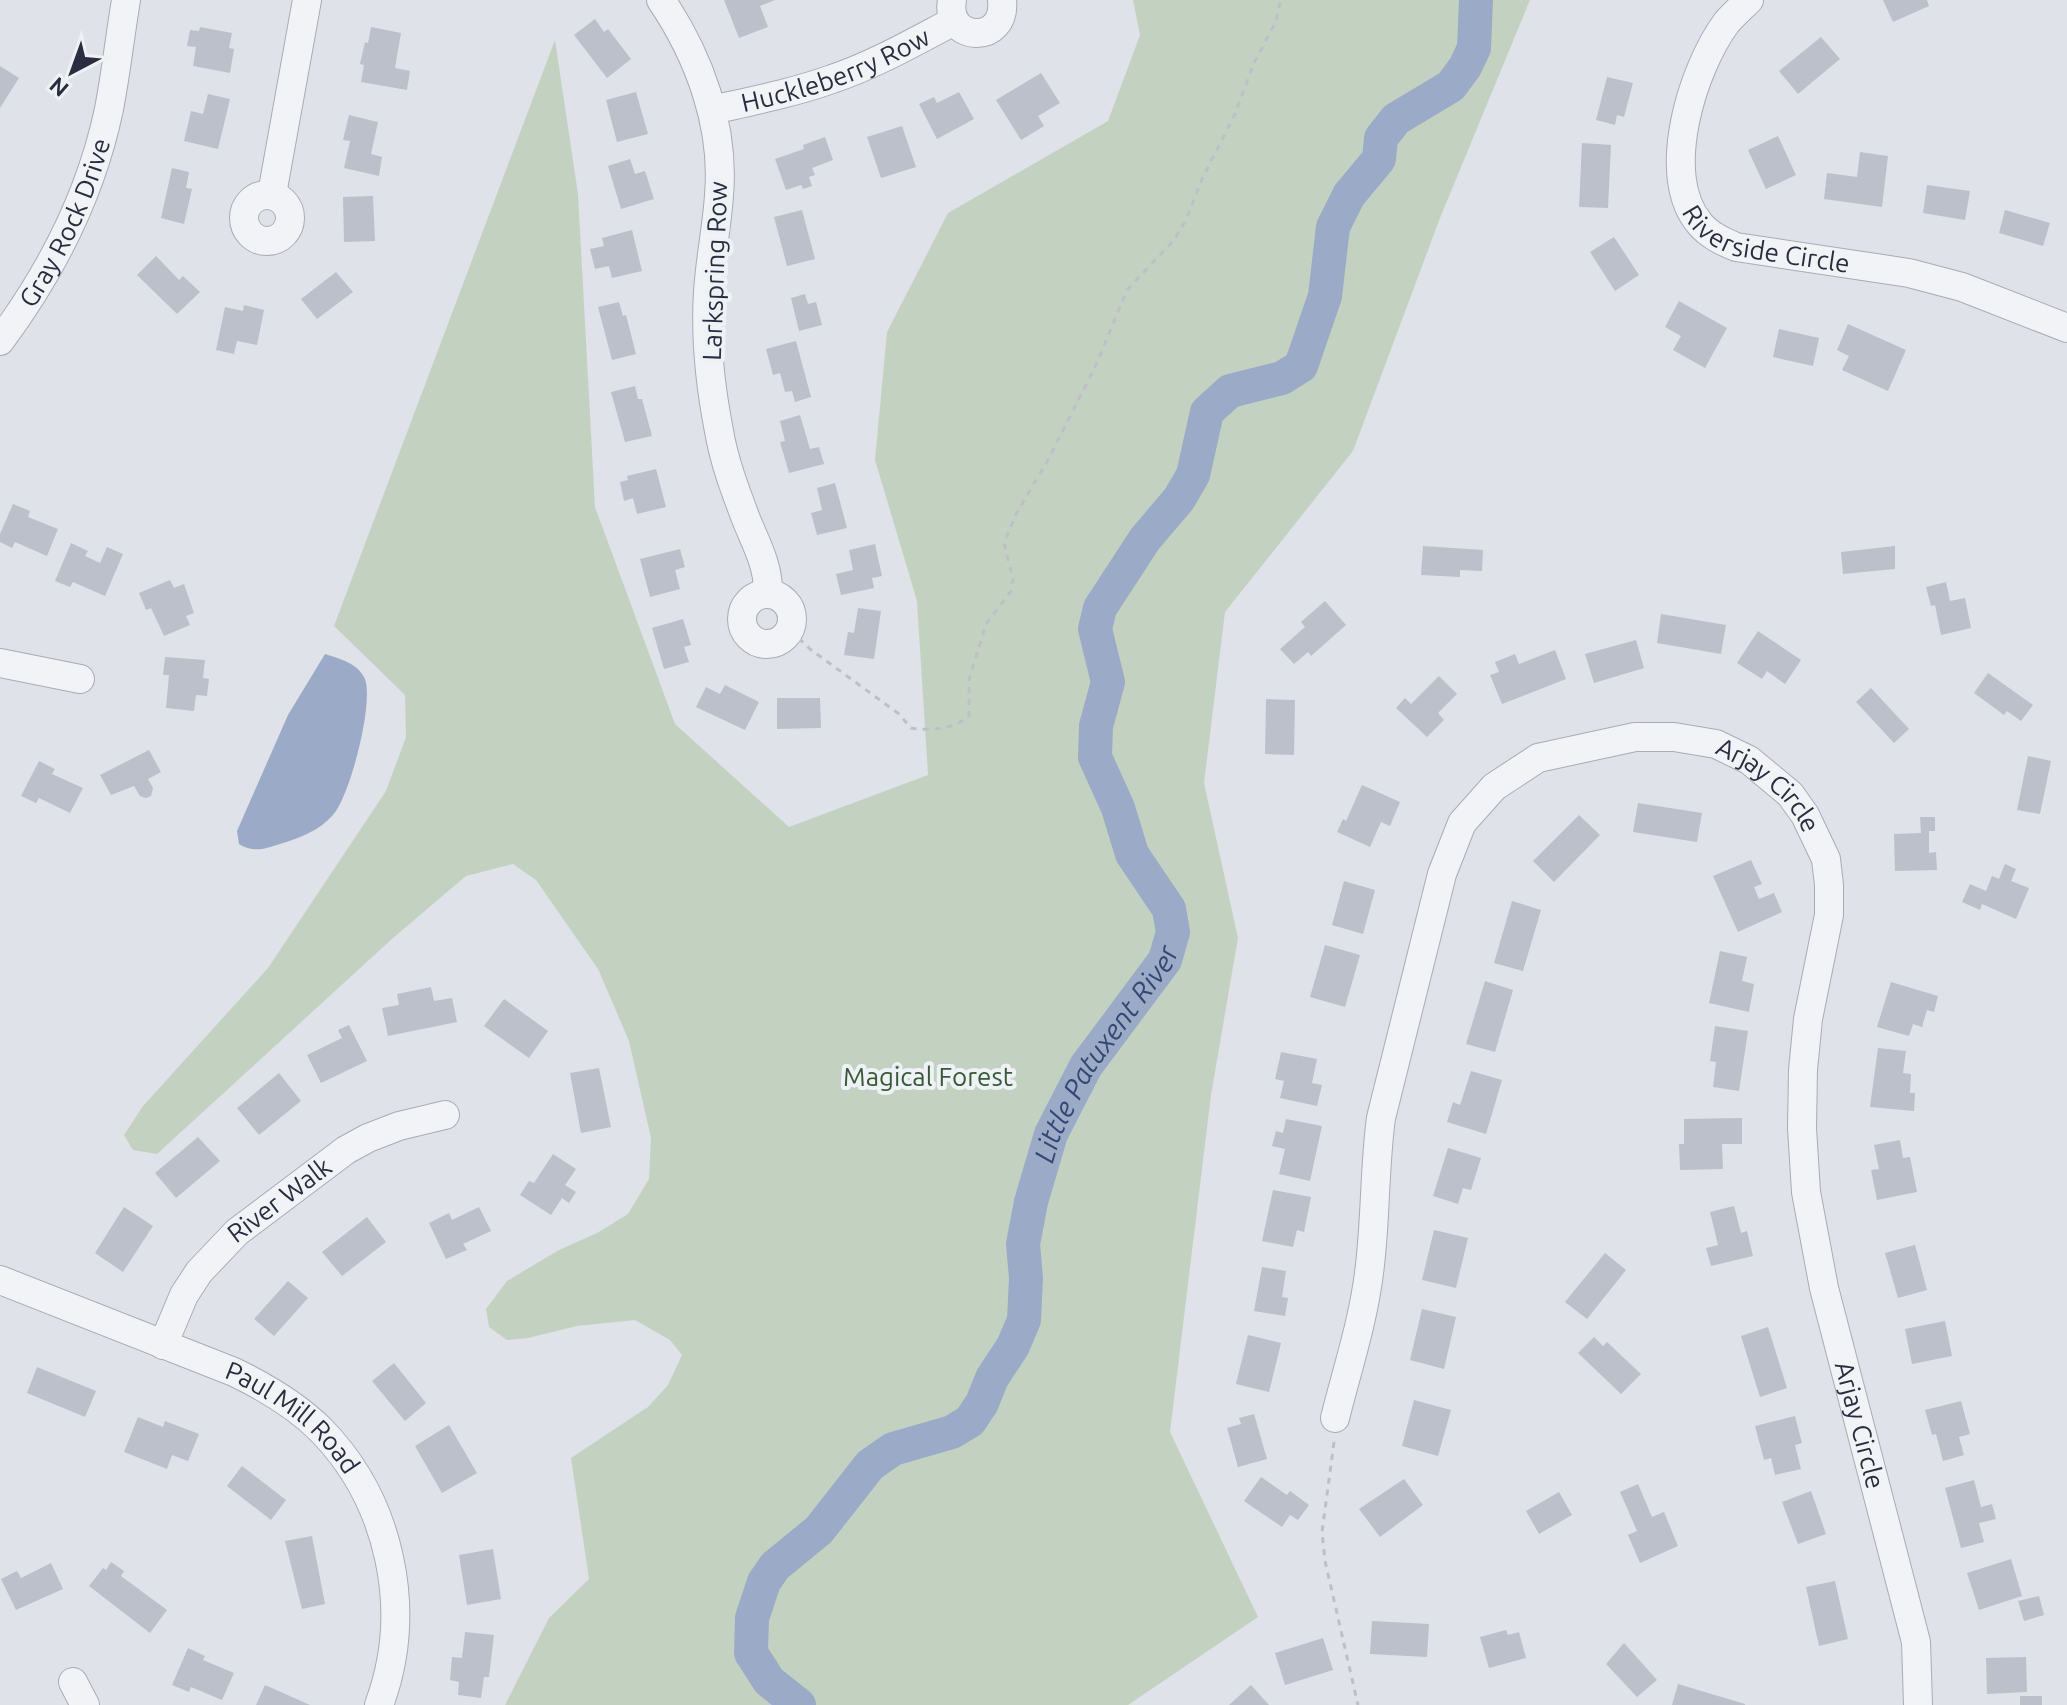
<svg xmlns="http://www.w3.org/2000/svg" width="2067" height="1705" font-family="Ubuntu,sans-serif">
  <style>
    .green { fill: #c3d2c0 }
    .water { fill: #9babc7 }
    .lines { fill: none; stroke-linecap: round; stroke-linejoin: round }
    .river { stroke: #9babc7; stroke-width: 34 }
    .building { fill: #bcc0cb }
    .minor-casing { stroke: #a8acb5; stroke-width: 30 }
    .path { stroke: #bdc0c6; stroke-width: 3; stroke-dasharray: 6 6; stroke-linecap: butt }
    .minor { stroke: #f2f3f6; stroke-width: 28 }
    .labels { text-anchor: middle; stroke-width: 8; stroke-linejoin: round; paint-order: stroke }
    .street-label { font-size: 26px; fill: #282e3f; stroke: #eef1f6 }
    .park-label { font-size: 26px; fill: #395a36; stroke: #eef1f6 }
    .water-label { font-size: 28px; font-style: italic; fill: #334872; stroke: #eef1f6 }
  </style>
  <rect width="100%" height="100%" fill="#dfe2e8"/>
  <path class="green" d="M1133,0H1530L1440,218L1353,451L1225,612L1204,783L1238,938L1211,1095L1170,1432L1258,1617L1128,1705H505L549,1618L589,1579L571,1458L648,1407L668,1385L682,1355L670,1340L635,1320L577,1326L528,1338L507,1340L489,1327L486,1309L507,1281L559,1250L597,1233L628,1214L649,1179L651,1138L629,1041L598,969L536,880L513,864L466,876L393,938L157,1154L133,1150L124,1135L143,1106L268,968L386,791L406,737L405,695L334,626L555,40L578,194L595,507L675,724L789,827L928,775L917,601L875,460L887,332L948,213L1108,121L1140,35Z"/>
  <path class="water" d="M325,654C340,659 358,663 365,679C374,703 350,796 333,815C319,831 299,838 280,844C264,849 253,853 239,844L237,831L288,715Z"/>
  <g class="lines">
    <path class="river" id="s1" d="M799,1705L769,1681L751,1653L752,1618L764,1582L775,1566L819,1530L870,1465L893,1449L952,1432L970,1421L982,1403L992,1378L1013,1346L1024,1320L1026,1278L1023,1244L1031,1202L1051,1134L1086,1066L1165,960L1173,932L1169,909L1132,854L1118,808L1095,757L1096,726L1108,682L1095,629L1100,608L1145,539L1179,499L1193,475L1207,412L1230,391L1282,378L1301,366L1325,296L1333,227L1349,195L1379,159L1381,138L1396,119L1451,86L1465,67L1474,48L1476,0"/>
  </g>
  <path class="building" d="M724,0H775L760,6L768,27L739,38Z
    M1883,0H1927L1929,6L1893,22Z
    M595,19L604,32L608,29L631,59L607,78L574,35Z
    M200,27L232,33L229,48L234,49L230,73L193,66L196,47L187,46L190,30L199,31Z
    M371,27L401,33L395,68L410,71L407,90L361,82L364,65L360,64L365,42L368,43Z
    M1821,37L1840,59L1798,94L1779,71Z
    M0,66L19,78L0,108Z
    M1041,73L1060,103L1038,116L1044,126L1021,140L996,100Z
    M1607,77L1633,83L1624,117L1617,115L1615,125L1596,120Z
    M636,92L648,134L617,142L606,100Z
    M959,92L974,119L937,139L919,104L934,97L937,103Z
    M208,94L230,99L218,149L184,141L191,111L203,114Z
    M349,115L378,122L371,154L382,157L379,176L344,168L350,141L343,140Z
    M902,126L916,167L881,178L867,137Z
    M1778,136L1796,175L1766,189L1748,150Z
    M825,137L833,160L812,168L815,175L809,177L812,186L803,189L801,185L786,190L775,159L804,149L803,145Z
    M1582,143L1611,145L1608,208L1579,207Z
    M1860,152L1888,156L1882,207L1824,199L1827,173L1857,177Z
    M630,159L635,174L645,171L654,199L621,209L608,166Z
    M172,168L189,172L186,188L192,189L184,224L161,218Z
    M1927,185L1970,191L1965,220L1923,213Z
    M373,196L375,241L344,242L343,197Z
    M802,210L815,259L787,266L774,217Z
    M2005,210L2050,223L2043,246L1999,233Z
    M632,230L642,271L612,278L609,266L595,269L590,249L604,246L602,238Z
    M1614,237L1639,275L1615,291L1590,252Z
    M156,256L179,280L183,276L200,292L177,314L137,275Z
    M336,272L353,292L317,319L301,299Z
    M805,294L808,304L816,302L822,325L799,331L791,298Z
    M1679,301L1727,328L1705,368L1673,350L1681,336L1665,327Z
    M619,302L623,316L626,315L636,354L612,360L598,307Z
    M244,305L264,310L257,345L237,341L234,354L216,350L225,307L243,311Z
    M1848,324L1906,350L1888,391L1842,370L1849,356L1837,350Z
    M1779,329L1819,338L1813,366L1773,357Z
    M796,341L811,397L795,402L792,391L785,392L780,373L773,375L766,349Z
    M635,386L638,399H642L652,436L625,442L611,392Z
    M800,415L810,449L819,447L824,464L789,473L780,442L785,441L780,421Z
    M656,469L666,507L637,514L633,498L624,501L620,482L628,480L627,476Z
    M835,483L847,528L817,535L811,513L822,510L817,488Z
    M13,504L30,511L28,517L58,529L47,556L15,542L12,548L0,542V534Z
    M71,543L88,551L85,556L100,563L107,547L123,554L105,596L73,582L70,587L55,581Z
    M875,544L882,576L872,578L874,588L841,595L836,574L853,570L849,550Z
    M1423,546L1483,550L1482,571L1460,570V577L1421,575Z
    M1895,546V569L1843,574L1841,552Z
    M680,549L685,567L675,570L680,589L650,597L640,559Z
    M170,580L174,588L184,584L194,613L186,616L190,625L164,636L151,608L146,610L139,593Z
    M1946,582L1950,601L1965,598L1971,628L1941,635L1935,605L1931,606L1926,587Z
    M1325,601L1346,625L1311,656L1308,652L1294,664L1280,649L1305,627L1301,622Z
    M858,608L881,611L874,659L844,655L848,632L854,633Z
    M1661,614L1726,625L1721,654L1657,643Z
    M683,619L691,645L684,647L689,662L664,669L652,628Z
    M1758,631L1801,660L1785,684L1767,671L1762,679L1737,663Z
    M1636,640L1644,668L1594,683L1585,654Z
    M1555,650L1566,679L1502,704L1490,675L1499,672L1495,662L1515,654L1519,664Z
    M165,657L205,660L203,678L209,679L207,696L196,695L194,711L166,708L169,675H163Z
    M1988,673L2033,705L2021,721L2007,711L2004,715L1974,693Z
    M1439,676L1457,694L1438,713L1444,720L1427,737L1396,708L1405,698L1411,704Z
    M725,685L759,702L745,730L696,707L706,687L720,694Z
    M1871,688L1909,729L1894,743L1856,702Z
    M777,698H820L821,728L777,729Z
    M1266,699L1295,700L1294,755L1265,754Z
    M149,750L161,772L148,779L153,788L151,796L146,798L140,796L134,786L111,795L100,775Z
    M2028,756L2051,761L2040,814L2017,810Z
    M39,761L55,769L52,774L83,788L70,813L39,798L36,803L21,796Z
    M1362,785L1400,802L1390,826L1381,822L1370,847L1337,832L1343,819L1346,821Z
    M1638,803L1702,813L1697,842L1633,832Z
    M1579,815L1600,835L1554,882L1533,861Z
    M1920,817H1935V831H1929V853L1936,852L1937,870L1895,871L1894,834L1921,833Z
    M1751,860L1762,884L1754,887L1759,899L1774,893L1782,912L1738,932L1713,876Z
    M2005,864L2016,869L2011,881L2029,888L2016,919L1982,904L1980,910L1962,902L1970,884L1986,891L1992,876L1999,879Z
    M1344,881L1375,890L1363,934L1332,925Z
    M1512,901L1541,910L1523,971L1494,963Z
    M1325,945L1360,955L1345,1007L1310,997Z
    M1720,951L1747,957L1742,981L1754,984L1749,1012L1709,1003Z
    M1485,981L1513,990L1495,1052L1466,1044Z
    M1891,982L1938,996L1934,1012L1927,1010L1922,1027L1913,1024L1909,1036L1877,1027Z
    M431,987L434,1001L452,998L457,1022L388,1036L382,1008L399,1005L397,994Z
    M504,999L548,1031L529,1058L484,1026Z
    M349,1025L367,1061L321,1083L307,1055L342,1038L338,1030Z
    M1715,1026L1748,1031L1739,1091L1713,1087L1716,1062L1710,1061Z
    M1878,1048L1906,1051L1903,1073L1911,1074L1910,1093H1915L1914,1111L1870,1107Z
    M1281,1052L1317,1059L1312,1083L1322,1085L1317,1106L1280,1098L1284,1081L1275,1079Z
    M599,1068L611,1127L581,1133L570,1073Z
    M1471,1071L1502,1080L1486,1134L1447,1122L1453,1102L1460,1105Z
    M279,1073L301,1101L259,1135L237,1108Z
    M1742,1118V1144H1722L1723,1169L1680,1170L1679,1144H1684V1119Z
    M1286,1119L1322,1126L1310,1181L1279,1174L1285,1149L1272,1146L1276,1131L1283,1133Z
    M198,1137L220,1161L176,1198L155,1173Z
    M1900,1140L1903,1158L1910,1157L1917,1192L1877,1200L1871,1170L1879,1169L1874,1145Z
    M1448,1148L1481,1158L1471,1190L1463,1188L1458,1204L1433,1196Z
    M553,1154L576,1169L565,1185L576,1192L569,1203L562,1198L551,1215L520,1195L529,1181L534,1183Z
    M1273,1190L1311,1197L1304,1232L1297,1230L1293,1247L1262,1241Z
    M1734,1206L1741,1233L1747,1231L1753,1256L1711,1266L1706,1248L1718,1245L1710,1212Z
    M124,1207L153,1226L123,1272L95,1253Z
    M479,1207L491,1231L463,1244L467,1250L446,1259L429,1223L449,1213L452,1220Z
    M367,1217L386,1242L342,1276L322,1252Z
    M1434,1230L1468,1238L1456,1288L1422,1280Z
    M1915,1245L1927,1290L1898,1298L1885,1253Z
    M1605,1253L1626,1270L1587,1319L1565,1302Z
    M1262,1267L1286,1271L1282,1297L1288,1298L1285,1316L1254,1311Z
    M288,1281L308,1298L274,1336L254,1319Z
    M1422,1309L1456,1317L1444,1369L1410,1360Z
    M1945,1321L1952,1356L1912,1364L1905,1329Z
    M1768,1327L1787,1388L1760,1397L1741,1336Z
    M1248,1335L1281,1343L1269,1392L1236,1384Z
    M1594,1337L1603,1346L1607,1342L1641,1374L1621,1394L1578,1353Z
    M394,1363L426,1403L405,1421L372,1381Z
    M37,1367L96,1391L85,1417L27,1393Z
    M1414,1400L1451,1410L1438,1456L1402,1446Z
    M1961,1401L1970,1434L1959,1437L1964,1455L1943,1461L1936,1434L1932,1435L1925,1410Z
    M1254,1414L1267,1459L1238,1467L1227,1428L1241,1424L1239,1418Z
    M1795,1416L1802,1443L1795,1445L1801,1469L1775,1475L1771,1458L1764,1460L1755,1426Z
    M138,1417L163,1427L165,1421L199,1434L188,1461L172,1455L167,1469L124,1452Z
    M449,1425L477,1473L442,1493L415,1446Z
    M242,1466L286,1500L271,1520L227,1486Z
    M1261,1477L1287,1495L1290,1491L1309,1505L1298,1520L1290,1515L1282,1527L1244,1501Z
    M1404,1479L1423,1505L1380,1537L1359,1509Z
    M1974,1480L1981,1507L1992,1504L1996,1519L1979,1523L1984,1542L1961,1548L1945,1488Z
    M1638,1484L1652,1517L1664,1512L1678,1546L1640,1563L1628,1535L1637,1531L1620,1492Z
    M1811,1491L1826,1534L1798,1544L1782,1502Z
    M1559,1492L1572,1515L1539,1534L1526,1511Z
    M312,1536L325,1604L302,1609L285,1541Z
    M493,1549L501,1599L467,1605L459,1555Z
    M2011,1559L2022,1596L1979,1610L1967,1573Z
    M111,1562L124,1571L121,1576L167,1610L150,1633L89,1586L103,1568L106,1570Z
    M51,1563L63,1589L16,1610L1,1579L17,1571L21,1578Z
    M1835,1581L1848,1639L1819,1646L1806,1587Z
    M2039,1596L2044,1615L2024,1621L2018,1601Z
    M1372,1621L1429,1624L1427,1657L1370,1654Z
    M1506,1630L1508,1635L1519,1632L1526,1658L1489,1668L1480,1637Z
    M465,1632L494,1635L489,1677H484L481,1698L458,1695L459,1682L450,1680L452,1657L462,1658Z
    M1323,1638L1333,1670L1285,1685L1275,1653Z
    M1624,1643L1657,1680L1637,1697L1606,1664Z
    M188,1648L205,1656L203,1660L234,1673L222,1700L191,1687L189,1692L172,1685Z
    M2026,1657L2027,1692L1987,1694L1986,1658Z
    M1678,1684L1745,1704V1705H1672Z
    M265,1685L310,1705H256Z
    M1251,1685L1269,1705H1229Z
    M2020,1696H2042V1705H2020Z"/>
  <g class="lines">
    <defs>
      <g id="minor">
        <path d="M661,0C699,56 725,126 719,195C717,227 710,259 708,292C705,339 710,385 719,431C724,461 735,490 746,519C756,544 769,566 768,594"/>
        <path d="M952,0C944,42 1007,46 1002,0"/>
        <path id="s2" d="M1749,0C1742,7 1734,14 1727,22C1693,67 1658,176 1700,224C1709,235 1722,241 1736,247L1909,273L1962,287L2067,328"/>
        <path id="s3" d="M712,110C752,101 793,93 832,79C874,65 914,42 954,21"/>
        <path d="M272,194L307,0"/>
        <circle cx="267" cy="218" r="23"/>
        <path id="s4" d="M0,341C52,271 91,195 109,109C116,73 120,36 126,0"/>
        <circle cx="767" cy="619" r="25"/>
        <path d="M0,663L80,679"/>
        <path id="s5" d="M0,1280L234,1372C265,1387 297,1406 321,1430C391,1502 414,1611 379,1705"/>
        <path id="s6" d="M163,1345L184,1295L199,1272L237,1232L346,1150L368,1138L399,1126L445,1115"/>
        <path id="s7" d="M1335,1418C1347,1370 1363,1322 1369,1273C1376,1221 1374,1169 1381,1118L1442,874L1462,823L1494,787L1538,758L1635,737H1674L1716,744L1749,760L1790,794L1805,815L1826,859L1829,885V915L1808,1019L1803,1070L1802,1128L1806,1192L1824,1288L1916,1642L1918,1705"/>
        <path d="M73,1682L85,1705"/>
      </g>
    </defs>
    <use href="#minor" class="minor-casing"/>
    <path class="path" d="M790,630L810,649L899,714L911,728C929,731 955,729 969,716V680L986,624L1011,591L1013,579L1004,543L1016,514L1048,460L1096,365L1127,290L1174,240L1186,220L1202,179L1235,114L1253,65L1275,23L1281,0
      M1334,1442L1322,1532L1325,1561L1358,1705"/>
    <use href="#minor" class="minor"/>
  </g>
  <g class="labels">
    <g class="street-label">
      <text dy="9" stroke="none"><textPath href="#s3" startOffset="130">Huckleberry Row</textPath></text>
      <text dy="9" stroke="none"><textPath href="#s4" startOffset="136">Gray Rock Drive</textPath></text>
      <text dy="9" stroke="none"><textPath href="#s2" startOffset="316">Riverside Circle</textPath></text>
      <text transform="translate(715 271) rotate(-88)" y="9">Larkspring Row</text>
      <text dy="9" stroke="none"><textPath href="#s7" startOffset="960">Arjay Circle</textPath></text>
      <text dy="9" stroke="none"><textPath href="#s6" startOffset="190">River Walk</textPath></text>
      <text dy="9" stroke="none"><textPath href="#s5" startOffset="326">Paul Mill Road</textPath></text>
      <text dy="9" stroke="none"><textPath href="#s7" startOffset="1632">Arjay Circle</textPath></text>
    </g>
    <g class="park-label">
      <text x="928" y="1086">Magical Forest</text>
    </g>
    <g class="water-label">
      <text dy="10" stroke="none"><textPath href="#s1" startOffset="816">Little Patuxent River</textPath></text>
    </g>
  </g>
  <g transform="translate(72 72) rotate(221)" stroke="#eef1f6" stroke-width="6" paint-order="stroke">
  <path d="M0-6L14 30L0 20L-14 30Z" fill="#282e3f"/>
  <text y="-12" font-size="22" font-weight="bold" text-anchor="middle" fill="#282e3f">N</text>
  </g>
</svg>
